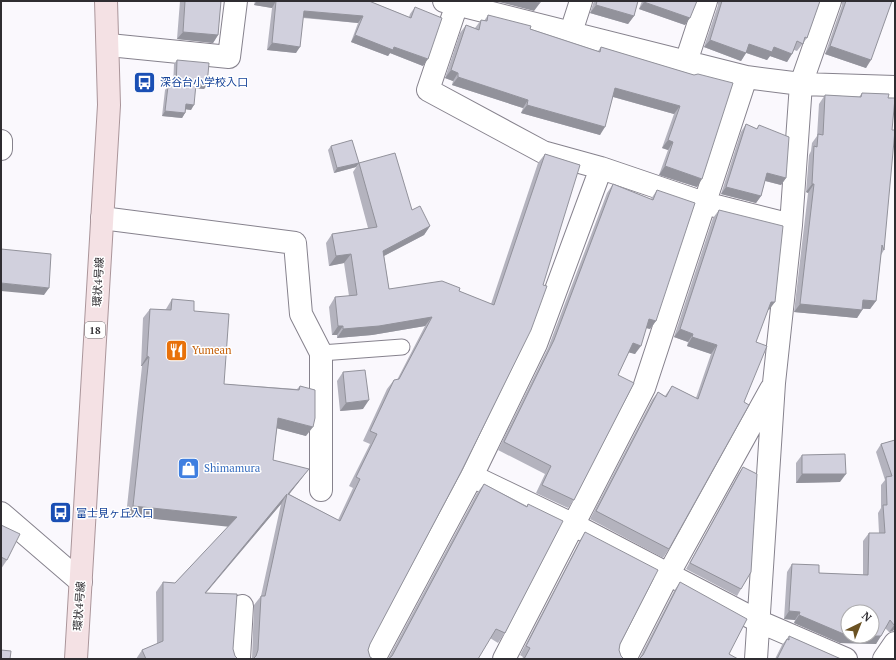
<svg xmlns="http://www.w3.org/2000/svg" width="896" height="660" font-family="'PT Serif','Noto Sans JP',serif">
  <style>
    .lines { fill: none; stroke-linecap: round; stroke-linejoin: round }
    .service-casing { stroke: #86828d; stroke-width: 17 }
    .minor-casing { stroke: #86828d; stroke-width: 24 }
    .primary-casing { stroke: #aa959a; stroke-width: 24 }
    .service { stroke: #fff; stroke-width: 15 }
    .minor { stroke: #fff; stroke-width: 22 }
    .primary { stroke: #f4e1e4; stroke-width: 22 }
    .wall { fill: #b4b3be }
    .shaded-wall { fill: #92929b }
    .building { fill: #d1d0dd; stroke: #92929b }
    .labels { text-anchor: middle; stroke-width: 3; stroke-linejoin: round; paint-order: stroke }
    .shield { fill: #fff; stroke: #6d6c6f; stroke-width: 1 }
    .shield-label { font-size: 10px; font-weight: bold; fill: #2f2d31 }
    .transit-label { font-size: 11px; fill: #164399; stroke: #fff; text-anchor: start }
    .street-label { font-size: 11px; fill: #2f2d31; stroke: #fff }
    .food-label { font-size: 11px; fill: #c56008; stroke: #fff; text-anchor: start }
    .shop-label { font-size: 11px; fill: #366cbe; stroke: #fff; text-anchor: start }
  </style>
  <rect width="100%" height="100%" fill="#faf8fd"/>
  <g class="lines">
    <defs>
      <path id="service" d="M321,353L402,347"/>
      <path id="minor" d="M444,1L746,77L801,84L895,87
        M458,1L428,90L543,152L601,168
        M571,32L581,1
        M109,45L229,57L236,1
        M686,62L706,1
        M1,141V149
        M102,218L295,243L301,314L321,353V490
        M472,476L574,525L758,621L846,659
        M1,513L81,582
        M239,659L242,606
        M374,659L472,476L536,344L601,168L704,203L791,225
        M504,659L644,388L746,77
        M625,659L668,575L771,389
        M756,659L774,383L791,225L801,84L830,1
        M884,659L895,643"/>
      <path id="primary" d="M76,659L109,105L106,1"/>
    </defs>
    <use href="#service" class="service-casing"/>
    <use href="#minor" class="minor-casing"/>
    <use href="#primary" class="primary-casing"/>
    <use href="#service" class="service"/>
    <use href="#minor" class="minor"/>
    <use href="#primary" class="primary"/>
  </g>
  <path class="wall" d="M180,1H221L218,35L213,43L177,39Z
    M255,1H369L409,17L410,14L415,7L423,66L390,53L388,56L351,42L358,23L303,18L296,53L267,50L272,8L254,5Z
    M594,1H638L634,16L628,24L590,13Z
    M642,1H697L685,25L639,9Z
    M718,1H820L807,38L797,51L794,50L787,62L770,56L767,60L746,53L741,61L704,47L718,5Z
    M842,1H892L866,68L825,54L842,5Z
    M488,15L598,51L601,47L694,75L697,187L659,175L668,150L662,148L674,114L613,97L600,135L521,113L523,108L452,85L453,81L445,78L460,33L466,25L475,28L481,20L484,21Z
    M177,60L207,85L204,89L195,88L191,110L186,109L185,113L182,118L162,116L165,90L168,86L173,87L174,64Z
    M862,93L888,98L892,130L884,250L881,255L876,301L870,309H863L857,318L794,312L808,193L806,192L809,155L811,151L812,143L817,136L819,104L825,95L859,97Z
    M746,124L757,129L759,125L786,178L781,185L765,181L761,196L756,203L721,194L741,132Z
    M331,146L359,163L356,167L334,173L328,150Z
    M545,154L580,165L370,644L368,650L370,657L373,659H252L254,605L261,596L281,504L206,593L233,649L235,656L238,659H136L142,650L157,644L156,592L163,582L175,583L229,526L126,516L142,366H141L143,318L150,309L165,310L166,309L172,299L194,311L224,384L297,389L300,386L306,436L277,428L273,460L302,478L289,494L338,520L353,488L349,486L370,444L363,441L387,389L394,380H397L425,326L372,335L337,338V335H332L329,307L335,297L349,296L344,263L329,266L326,243L332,234L368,228L353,172L359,163L412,210L430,226L424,235L384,256L389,289L459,291L491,304L538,163Z
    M613,184L651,199L657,190L656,321L650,329L646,328L635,354L629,352L618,375L574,500L568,508L536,493L545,474L498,450L548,348L607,193Z
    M719,210L769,310H768L669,549L663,558L590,519L652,400L658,392L665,396L672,386L696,398L711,354L687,346L688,342L674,337L713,218Z
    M343,372L363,409L340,411L337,381Z
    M895,440V628L893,631L889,632L885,628L876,644L840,643L794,623L795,620L784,619L787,572L792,564L819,573L863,575V541L869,533H879L878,513L881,508V485L885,480L876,452L881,444Z
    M802,455L840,482L796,483V463Z
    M743,467L741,589L737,596L686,569L738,474Z
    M484,484L527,506L528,504L505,633L498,643L490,638L388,659L477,493Z
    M1,525L7,560L1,569Z
    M585,532L620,644L619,650L621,656L624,659H522L523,657L520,655L579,542Z
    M680,582L729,654L639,659L674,591Z
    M789,636L841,659H773H775L782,645Z"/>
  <path class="shaded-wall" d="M257,1H276L272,8L254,5Z
    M495,1H533L540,3L534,11Z
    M644,2L690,18L685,25L639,9Z
    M596,5L634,16L628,24L590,13Z
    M304,11L363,16L358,23L300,17Z
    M183,32L218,35L213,43L177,39Z
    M355,35L394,47L428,59L423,66L390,53L388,56L351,42Z
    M710,40L746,53L741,61L704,47Z
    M272,43L300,47L296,53L267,50Z
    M749,44L774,47L792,54L787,62L770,56L767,60L744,52Z
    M830,46L871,60L866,68L825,54Z
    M451,70L458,73L453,81L445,78Z
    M458,77L528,100L523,108L452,85Z
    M196,84L207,85L204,89L193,88Z
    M615,88L680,106L674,114L610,96Z
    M186,104L194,105L191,110L183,109Z
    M527,105L605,127L600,135L521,113Z
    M165,111L185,113L182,118L162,116Z
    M668,140L673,142L668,150L662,148Z
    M359,163L356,167L334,173L337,168Z
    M665,166L702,179L697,187L659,175Z
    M767,173L786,178L781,185L762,180Z
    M812,184H814L808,193L806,192Z
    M726,187L761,196L756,203L721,194Z
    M430,226L424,235L376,260L383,251Z
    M351,254L344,263L329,266L336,256Z
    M1,283L49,288L44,295L1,291Z
    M863,300L876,301L870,309L857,308Z
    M771,302H775L769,310H765Z
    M800,304L862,310L857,318L794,312Z
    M432,317L425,326L372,335L337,338L343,329Z
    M649,319L656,321L650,329L643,327Z
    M338,326H343L337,335H332Z
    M680,329L693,334L688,342L674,337Z
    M692,337L717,345L711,354L687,346Z
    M633,343L641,346L635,354L627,352Z
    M147,356L149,357L142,366H141Z
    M369,400L363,409L340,411L346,403Z
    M278,418L313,427L306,436L272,427Z
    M309,469L302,478L287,497V495Z
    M802,474H846L840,482L796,483Z
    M287,494L281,504L198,602L205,593Z
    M133,506L237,517L231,527L126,516Z
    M789,611L800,612L795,620L784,619Z
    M799,615L848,635V636H881L876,644L840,643L794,623Z
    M895,624V628L893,631L889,632Z"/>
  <path class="building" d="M185,1H221L218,35L183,32Z
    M276,1H369L411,18L415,7L442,18L428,59L394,47L393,50L355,35L363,16L304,11L300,47L272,43Z
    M533,1H540V3Z
    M597,1H638L634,16L596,5Z
    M645,1H697L690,18L644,2Z
    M722,1H820L807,38L805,37L803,44L797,41L792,54L774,47L772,52L749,44L746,53L710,40Z
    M846,1H892L871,60L830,46Z
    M488,15L531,26L530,29L600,52L601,47L694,75L698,74L733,83L702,179L665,166L673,142L668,140L680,106L615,88L605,127L527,105L528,100L458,77V73L451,70L466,25L479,30L481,20L487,21Z
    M177,60L209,63L207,85L196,84L194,105L186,104L185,113L165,111L168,86L176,87Z
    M862,93L889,94L888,98H895L892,130H895L884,250L882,245L876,301L863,300L862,310L800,304L814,184H812L814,146L817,147L818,134L823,135L825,95L861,97Z
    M746,124L757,129L759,125L789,137L786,178L767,173L761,196L726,187Z
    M352,140L359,163L337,168L331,146Z
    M395,153L412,210L420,206L430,226L383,251L389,289L442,281L460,288L459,291L494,305L545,154L580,165L543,285L547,286L531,330L461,472L370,644L368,650L370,657L373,659H253L256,656L258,650L261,596H265L287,494L205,593L237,594L233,649L235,656L238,659H146L142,650L163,641V582L175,583L237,517L133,506L149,357L147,356L150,309L171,310L172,299L194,301V311L229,314L224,384L299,390L300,386L315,390V418L313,427L278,418L273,460L309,469L288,494L340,521L360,479L356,477L377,434L370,431L394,380L399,379L432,317L379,326L343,329V326H338L335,297L357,295L351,254L336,256L332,234L377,227L359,163Z
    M613,184L653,200L657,190L695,203L656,321L649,319L641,346L633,343L618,375L634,383L574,500L542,485L551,466L504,442L554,340Z
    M719,210L783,226L775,302H771L756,342L767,346L744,402L749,405L669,549L596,511L658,392L666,397L672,386L698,399L717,345L692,337L693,334L680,329Z
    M1,249L51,254L49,288L1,283Z
    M365,370L369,400L346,403L343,372Z
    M895,440V624L894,625L890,620L881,636H872V612H848V635H846L799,615L800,612L789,611L792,564L819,565V573L868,575L869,533H885L883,505H887L886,477L892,476L881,444Z
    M845,454L846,474H802V455Z
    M743,467L757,474L751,572L741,589L690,563Z
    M484,484L527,507L528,504L563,521L505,633L496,629L478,659H388L392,656Z
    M1,525L20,534L7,560L1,557Z
    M585,532L658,570L620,644L619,650L621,656L624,659H524L530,648L526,646Z
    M680,582L747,619L729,654L738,659H639L643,655Z
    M789,636L841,659H777L787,639L789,640Z
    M1,650L11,651L10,659H1Z"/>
  <defs>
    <symbol id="bus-square" viewBox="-11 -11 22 22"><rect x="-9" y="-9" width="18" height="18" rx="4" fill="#1a4fb4" stroke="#fff"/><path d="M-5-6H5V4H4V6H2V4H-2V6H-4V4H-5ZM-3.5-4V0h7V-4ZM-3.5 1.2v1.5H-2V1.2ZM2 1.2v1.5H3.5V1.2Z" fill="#fff"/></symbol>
    <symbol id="restaurant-square" viewBox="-11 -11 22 22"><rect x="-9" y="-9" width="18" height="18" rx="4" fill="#e8710a" stroke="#fff"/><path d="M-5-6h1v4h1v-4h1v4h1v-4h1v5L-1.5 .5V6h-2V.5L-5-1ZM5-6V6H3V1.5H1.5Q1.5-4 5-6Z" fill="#fff"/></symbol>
    <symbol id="shop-square" viewBox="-11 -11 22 22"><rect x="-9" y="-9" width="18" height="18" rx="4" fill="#3f7fe0" stroke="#fff"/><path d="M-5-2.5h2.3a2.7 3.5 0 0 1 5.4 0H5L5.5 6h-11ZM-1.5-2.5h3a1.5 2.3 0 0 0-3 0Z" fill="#fff"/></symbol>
  </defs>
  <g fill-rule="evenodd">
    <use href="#bus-square" x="132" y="70" width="25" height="25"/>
    <use href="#restaurant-square" x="164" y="338" width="25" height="25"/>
    <use href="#shop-square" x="176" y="456" width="25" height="25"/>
    <use href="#bus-square" x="48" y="500" width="25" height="25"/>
  </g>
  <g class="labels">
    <rect class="shield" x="85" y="322" width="20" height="16" rx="3"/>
    <g class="shield-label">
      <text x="95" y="334">18</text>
    </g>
    <g class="transit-label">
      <text x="160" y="86">深谷台小学校入口</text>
      <text x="76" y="517">富士見ヶ丘入口</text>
    </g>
    <g class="street-label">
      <text transform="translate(98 282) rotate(-87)" y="4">環状4号線</text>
      <text transform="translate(79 606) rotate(-86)" y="4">環状4号線</text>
    </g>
    <g class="food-label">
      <text x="192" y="354">Yumean</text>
    </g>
    <g class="shop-label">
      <text x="204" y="472">Shimamura</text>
    </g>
  </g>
  <rect width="896" height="660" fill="none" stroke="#2f2d31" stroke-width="4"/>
  <g transform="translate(860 624) rotate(43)"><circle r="19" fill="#ffffff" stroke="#acabad"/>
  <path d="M0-3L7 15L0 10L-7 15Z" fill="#6b5223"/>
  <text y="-6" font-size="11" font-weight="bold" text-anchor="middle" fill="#2f2d31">N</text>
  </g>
</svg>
